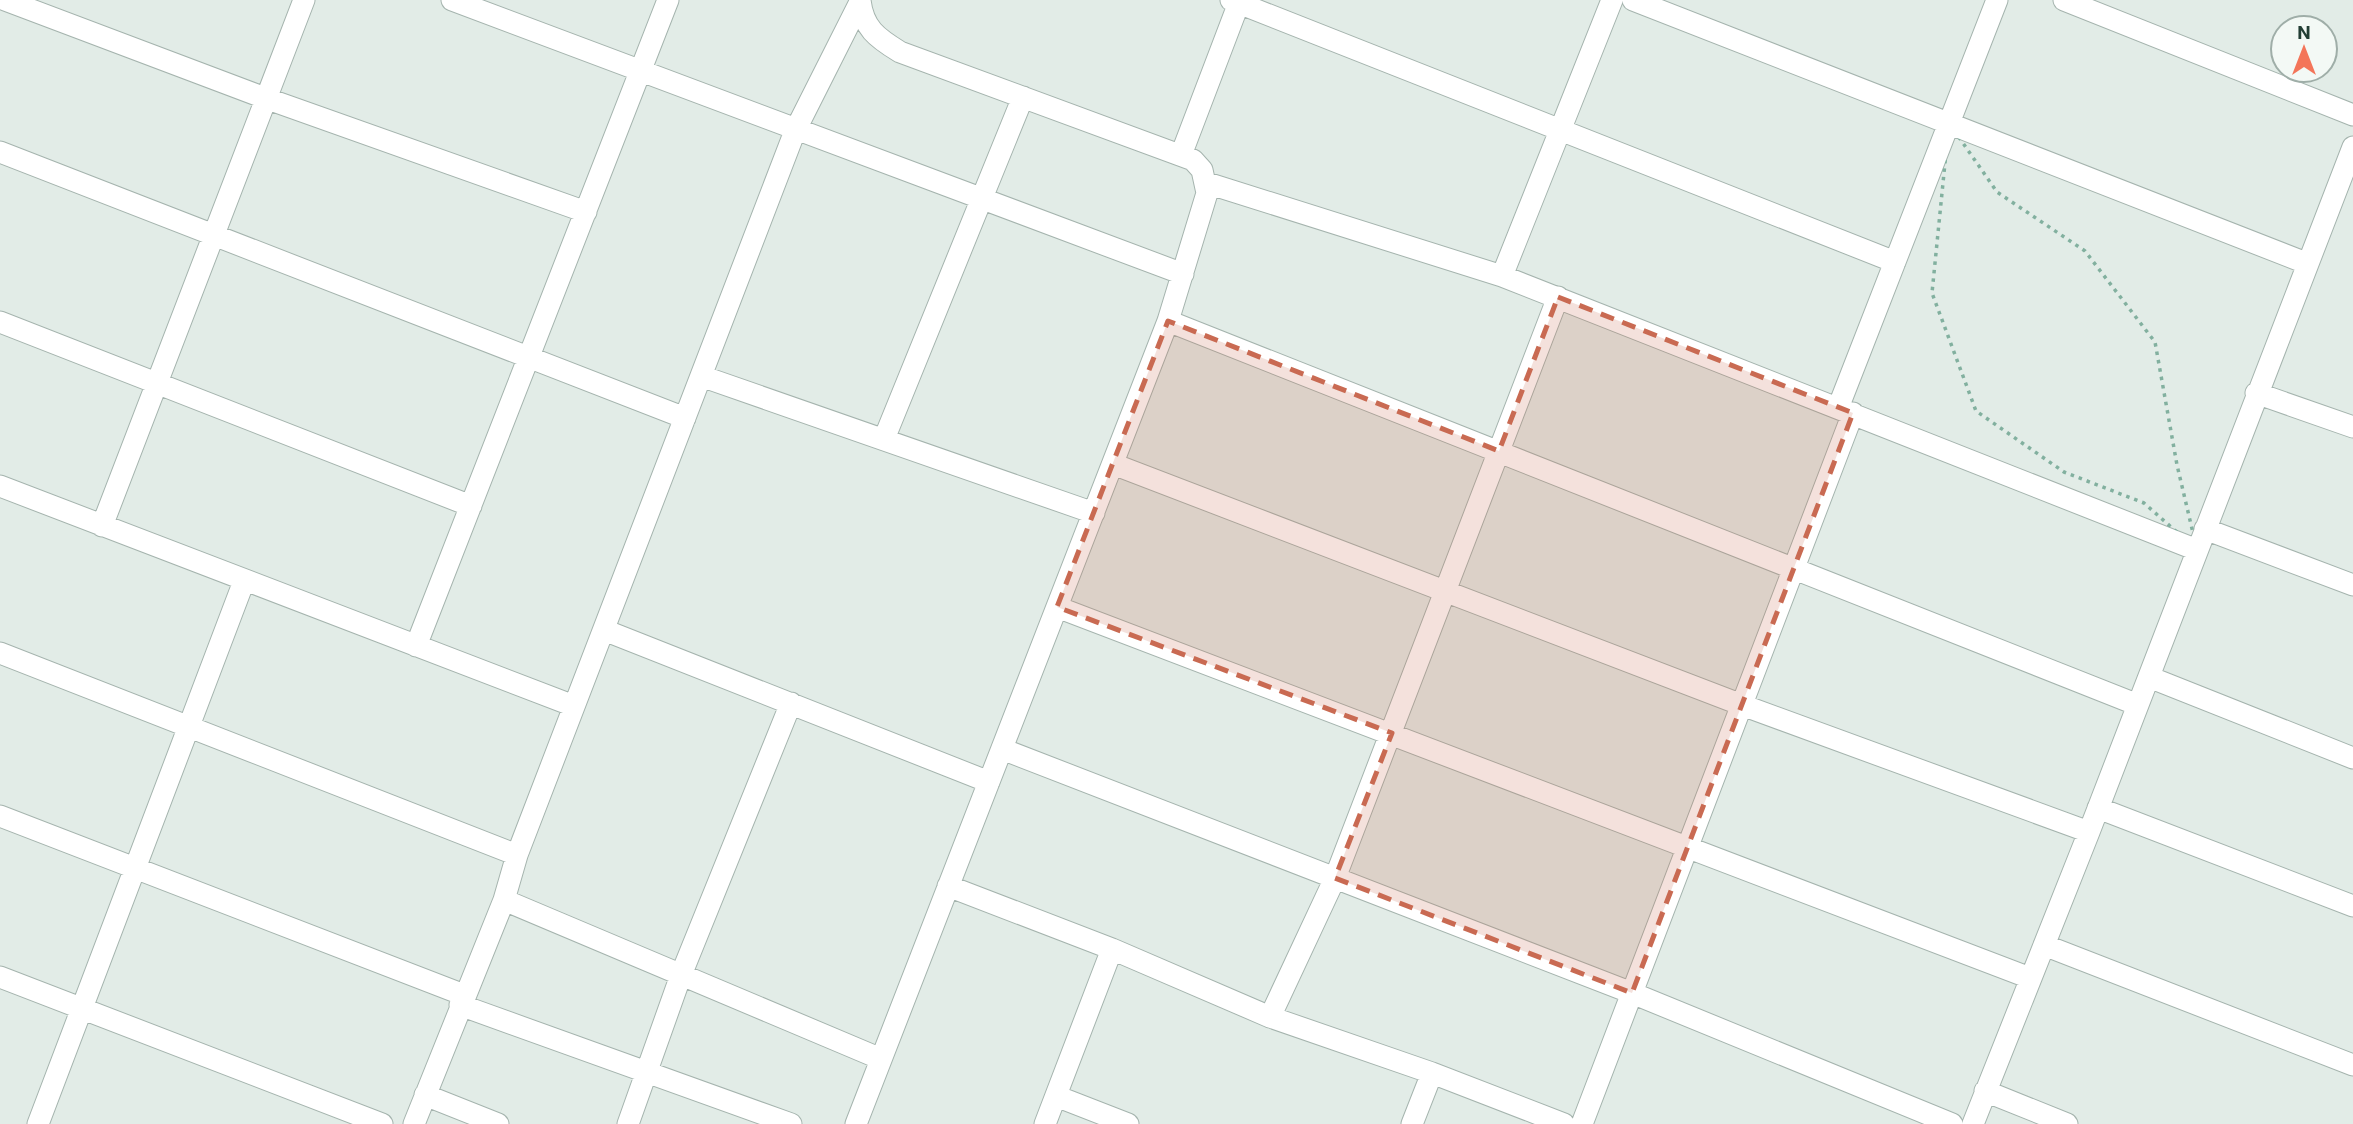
<svg xmlns="http://www.w3.org/2000/svg" width="2353" height="1124" font-family="Roboto,sans-serif">
  <style>
    .lines { fill: none; stroke-linecap: round; stroke-linejoin: round }
    .minor-casing { stroke: #a5b4ae; stroke-width: 23 }
    .path { stroke: #82b09f; stroke-width: 3.5; stroke-dasharray: 3.5 5; stroke-linecap: butt }
    .minor { stroke: #fff; stroke-width: 21 }
    .marked { fill: #c96a52; fill-opacity: 0.2; stroke: #c96a52; stroke-width: 5; stroke-dasharray: 14 9; stroke-linejoin: round }
  </style>
  <rect width="100%" height="100%" fill="#e2ece7"/>
  <g class="lines">
    <defs>
      <path id="minor" d="M5,0L265,98L586,212
        M452,0L1183,274
        M1231,0L1895,262
        M1633,0L2306,263
        M2064,0L2353,115
        M0,152L685,418
        M1181,155L1240,0
        M1207,183L1502,276L2197,550
        M1502,276L1612,0
        M1168,321L2138,705
        M0,322L471,506
        M701,376L1094,513
        M2256,393L2353,427
        M1838,408L1997,0
        M884,439L1023,97
        M1113,464L1742,705L2089,832
        M0,486L574,706
        M102,526L304,0
        M2205,529L2353,585
        M1057,607L2030,978
        M604,630L989,782
        M416,646L668,0
        M0,653L517,855
        M2149,677L2353,758
        M1002,749L1632,993L1952,1124
        M2098,808L2353,906
        M0,816L464,995
        M948,886L1112,949L1270,1017L1432,1073L1564,1124
        M504,900L881,1059
        M2044,945L2353,1065
        M0,977L382,1124
        M460,1005L791,1124
        M1270,1017L1335,878L1558,297
        M1985,1091L2067,1124
        M425,1095L498,1124
        M1056,1096L1128,1124
        M38,1124L244,581
        M414,1124L504,900L517,855L795,131L860,2
        M628,1124L681,975L791,703
        M856,1124L1168,321L1207,193L1202,170L1193,160L900,52C877,38 863,28 860,0
        M1045,1124L1112,949
        M1412,1124L1432,1073
        M1582,1124L1853,413
        M1973,1124L2089,832L2353,147"/>
    </defs>
    <use href="#minor" class="minor-casing"/>
    <path class="path" d="M1949,123L1997,192L2085,251L2155,342L2177,465L2197,550L2144,503L2064,472L1976,411L1932,293Z"/>
    <use href="#minor" class="minor"/>
  </g>
  <path class="marked" d="M1558,297L1853,413L1632,993L1335,878L1392,733L1057,607L1168,321L1499,451Z"/>
  <g transform="translate(2304 49)"><circle r="33" fill="#f3f9f5" stroke="#9faea8" stroke-width="2"/>
  <path d="M0-5L12 26L0 18L-12 26Z" fill="#f37559"/>
  <text y="-10" font-size="19" font-weight="bold" text-anchor="middle" fill="#223e34">N</text>
  </g>
</svg>
